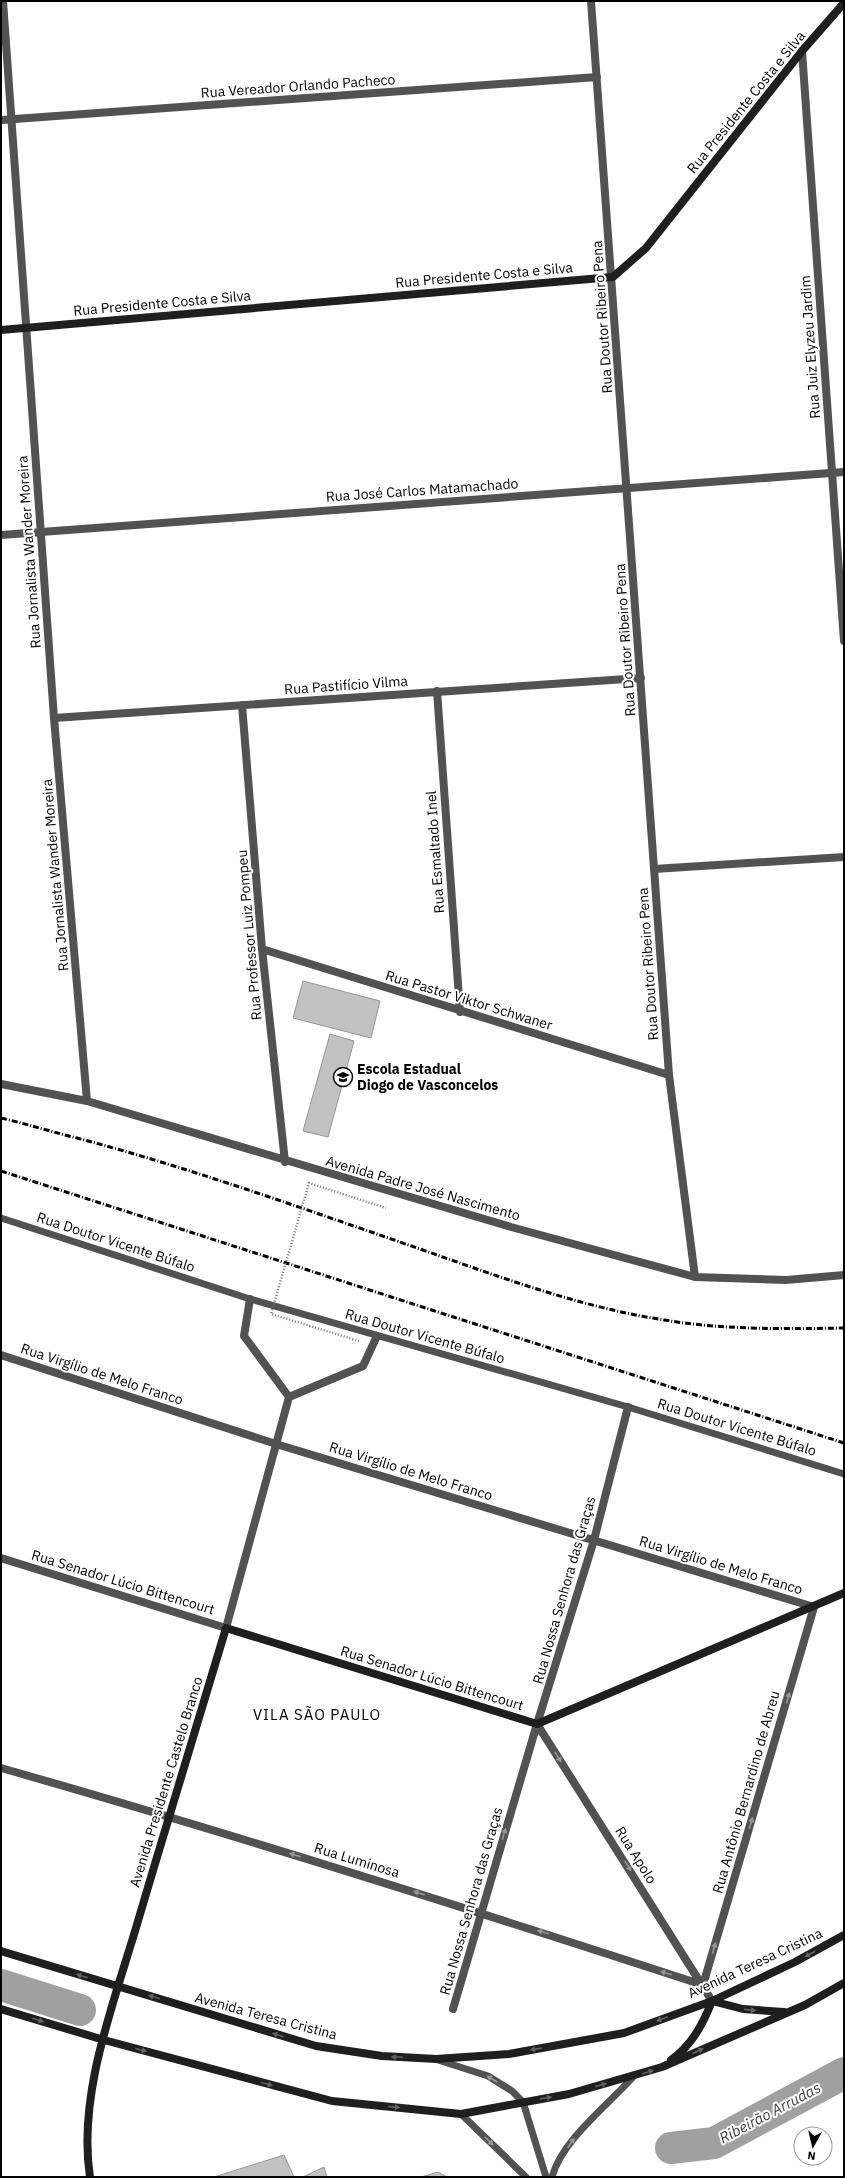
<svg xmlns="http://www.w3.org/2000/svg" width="845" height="2178" font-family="'IBM Plex Sans',sans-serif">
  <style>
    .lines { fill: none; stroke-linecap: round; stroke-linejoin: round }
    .river { stroke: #a0a0a0; stroke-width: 32 }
    .building { fill: #c2c2c2; stroke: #969696 }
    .lane { stroke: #525252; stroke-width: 7 }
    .street { stroke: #525252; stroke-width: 8 }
    .secondary { stroke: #1f1f1f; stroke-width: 8 }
    .rail { stroke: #000; stroke-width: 3; stroke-dasharray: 6 2 1 2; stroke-linecap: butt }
    .path-bridge { stroke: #747474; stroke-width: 2.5; stroke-dasharray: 1 2; stroke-linecap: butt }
    .oneway { fill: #979797 }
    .oneway2 { fill: #626262 }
    .labels { text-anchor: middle; stroke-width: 4; stroke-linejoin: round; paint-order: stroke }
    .street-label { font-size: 14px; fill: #000; stroke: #fff }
    .poi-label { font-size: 14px; font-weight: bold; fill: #000; stroke: #fff; text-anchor: start }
    .neighbourhood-label { font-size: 15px; letter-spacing: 1px; fill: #000; stroke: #fff }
    .water-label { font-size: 15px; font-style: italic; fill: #414141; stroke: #fff }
  </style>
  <rect width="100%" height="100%" fill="#fff"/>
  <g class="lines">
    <path class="river" d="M1,1985L80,2010
      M671,2148L714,2143L844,2073"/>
  </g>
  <path class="building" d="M303,981L380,1001L371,1038L293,1018Z
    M330,1034L354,1041L328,1137L303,1131Z
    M284,2155L294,2177H214Z
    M324,2167L327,2177H303Z
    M438,2172L447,2177H421Z"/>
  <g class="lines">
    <path class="lane" d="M1,1218L250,1299L628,1407L844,1474
      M438,2060L488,2076L512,2091L523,2102L546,2177
      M461,2114L526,2177
      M552,2177C562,2140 608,2105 634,2076"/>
    <path class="street" d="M3,1L54,718L87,1101
      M591,1L669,1075L695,1277
      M802,51L844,641
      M1,120L597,77
      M1,535L844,472
      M437,691L460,1012
      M242,705L262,949L285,1162
      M54,718L641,678
      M654,869L844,857
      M262,949L669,1075
      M1,1084L87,1101L511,1227L695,1277L786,1280L844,1275
      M250,1299L244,1336L289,1397
      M1,1355L276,1444L814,1607L703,1985
      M289,1397L363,1366L377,1336
      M1,1558L226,1628L289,1397
      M537,1724L712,2001
      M1,1768C237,1835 470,1909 703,1985
      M453,2009L537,1724L594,1540L628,1407"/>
    <path class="secondary" d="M1,330L613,277L646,248L802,51L844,3
      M1,1951L316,2046L382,2056L436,2059L509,2054L624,2033L712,2001L795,1962L844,1935
      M712,2001L743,2009L784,2012
      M1,2009L104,2040L332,2101L461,2114L569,2094L662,2067L805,2005L844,1983
      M671,2060C692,2045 703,2024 712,2001
      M90,2177C77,2094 115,2000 138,1921C167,1823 197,1725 226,1628L537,1724L844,1593"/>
    <path class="rail" d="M1,1118C27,1124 52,1132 77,1138C194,1169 307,1210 420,1249C500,1277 580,1307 664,1320C724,1330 784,1329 844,1328
      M1,1171L844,1443"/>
    <path class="path-bridge" d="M359,1341L271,1314L309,1183L386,1208"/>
  </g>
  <defs><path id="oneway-solid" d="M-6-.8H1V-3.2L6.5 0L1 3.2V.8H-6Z"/></defs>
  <g class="oneway">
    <use href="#oneway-solid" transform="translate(788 1698) rotate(-74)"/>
    <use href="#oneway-solid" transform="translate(558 1757) rotate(58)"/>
    <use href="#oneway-solid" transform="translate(751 1823) rotate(-74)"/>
    <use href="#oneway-solid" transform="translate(504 1834) rotate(-73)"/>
    <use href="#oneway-solid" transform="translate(295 1855) rotate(-163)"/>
    <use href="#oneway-solid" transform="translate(628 1866) rotate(58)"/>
    <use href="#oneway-solid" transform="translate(419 1893) rotate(-163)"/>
    <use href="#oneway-solid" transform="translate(543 1932) rotate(-162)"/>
    <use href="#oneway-solid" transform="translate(714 1948) rotate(-74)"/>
    <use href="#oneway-solid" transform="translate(666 1973) rotate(-162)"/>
    <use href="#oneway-solid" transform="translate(492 2079) rotate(-150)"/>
    <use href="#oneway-solid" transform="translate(489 2141) rotate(44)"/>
    <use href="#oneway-solid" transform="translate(571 2143) rotate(-56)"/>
  </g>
  <g class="oneway2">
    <use href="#oneway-solid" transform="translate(810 1954) rotate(152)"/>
    <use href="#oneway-solid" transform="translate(82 1976) rotate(-163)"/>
    <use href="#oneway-solid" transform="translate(154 1997) rotate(-163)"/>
    <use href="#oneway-solid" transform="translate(750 2010) rotate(7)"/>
    <use href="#oneway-solid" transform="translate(662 2019) rotate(160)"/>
    <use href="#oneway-solid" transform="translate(38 2020) rotate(17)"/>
    <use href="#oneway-solid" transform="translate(278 2035) rotate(-163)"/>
    <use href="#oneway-solid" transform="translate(536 2049) rotate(171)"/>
    <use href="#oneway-solid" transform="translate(141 2050) rotate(15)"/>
    <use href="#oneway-solid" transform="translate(698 2051) rotate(-24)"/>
    <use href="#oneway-solid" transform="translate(397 2057) rotate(-177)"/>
    <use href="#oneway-solid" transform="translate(648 2072) rotate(-18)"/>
    <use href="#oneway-solid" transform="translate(267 2084) rotate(15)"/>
    <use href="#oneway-solid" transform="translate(601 2085) rotate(-15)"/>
    <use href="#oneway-solid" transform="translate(546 2098) rotate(-10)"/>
    <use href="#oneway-solid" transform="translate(394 2107) rotate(5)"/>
  </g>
  <defs>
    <symbol id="school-ring" viewBox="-11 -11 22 22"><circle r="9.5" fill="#fff" stroke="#000" stroke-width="1.5"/><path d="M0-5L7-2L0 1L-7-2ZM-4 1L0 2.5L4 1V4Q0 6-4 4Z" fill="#000"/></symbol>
  </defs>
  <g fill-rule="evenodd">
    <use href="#school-ring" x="332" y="1066" width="22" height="22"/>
  </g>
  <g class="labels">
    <g class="street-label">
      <text transform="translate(298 86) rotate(-4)" y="5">Rua Vereador Orlando Pacheco</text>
      <text transform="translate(746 102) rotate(-51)" y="5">Rua Presidente Costa e Silva</text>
      <text transform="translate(484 275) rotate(-5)" y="5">Rua Presidente Costa e Silva</text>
      <text transform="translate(162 303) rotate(-5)" y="5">Rua Presidente Costa e Silva</text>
      <text transform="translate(602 317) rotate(-94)" y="5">Rua Doutor Ribeiro Pena</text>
      <text transform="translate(810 347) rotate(-94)" y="5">Rua Juiz Elyzeu Jardim</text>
      <text transform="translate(422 490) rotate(-4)" y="5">Rua José Carlos Matamachado</text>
      <text transform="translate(29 552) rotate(-94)" y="5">Rua Jornalista Wander Moreira</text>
      <text transform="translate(625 640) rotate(-94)" y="5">Rua Doutor Ribeiro Pena</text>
      <text transform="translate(346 685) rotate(-4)" y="5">Rua Pastifício Vilma</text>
      <text transform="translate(435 852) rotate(-94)" y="5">Rua Esmaltado Inel</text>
      <text transform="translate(55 875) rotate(-95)" y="5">Rua Jornalista Wander Moreira</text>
      <text transform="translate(249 935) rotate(-95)" y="5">Rua Professor Luiz Pompeu</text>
      <text transform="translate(648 964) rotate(-94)" y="5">Rua Doutor Ribeiro Pena</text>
      <text transform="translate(469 1000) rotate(17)" y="5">Rua Pastor Viktor Schwaner</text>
      <text transform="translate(423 1188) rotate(16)" y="5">Avenida Padre José Nascimento</text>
      <text transform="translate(116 1242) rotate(18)" y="5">Rua Doutor Vicente Búfalo</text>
      <text transform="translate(425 1336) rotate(16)" y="5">Rua Doutor Vicente Búfalo</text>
      <text transform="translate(102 1374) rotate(18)" y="5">Rua Virgílio de Melo Franco</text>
      <text transform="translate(737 1427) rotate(17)" y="5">Rua Doutor Vicente Búfalo</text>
      <text transform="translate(411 1471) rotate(17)" y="5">Rua Virgílio de Melo Franco</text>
      <text transform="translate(721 1565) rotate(17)" y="5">Rua Virgílio de Melo Franco</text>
      <text transform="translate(123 1582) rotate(17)" y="5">Rua Senador Lúcio Bittencourt</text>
      <text transform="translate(564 1590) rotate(-74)" y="5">Rua Nossa Senhora das Graças</text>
      <text transform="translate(432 1678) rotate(17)" y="5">Rua Senador Lúcio Bittencourt</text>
      <text transform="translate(166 1782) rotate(-73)" y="5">Avenida Presidente Castelo Branco</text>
      <text transform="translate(746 1792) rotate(-74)" y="5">Rua Antônio Bernardino de Abreu</text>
      <text transform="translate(636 1855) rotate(58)" y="5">Rua Apolo</text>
      <text transform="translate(357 1860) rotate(17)" y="5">Rua Luminosa</text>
      <text transform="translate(471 1901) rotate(-74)" y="5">Rua Nossa Senhora das Graças</text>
      <text transform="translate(755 1963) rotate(-25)" y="5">Avenida Teresa Cristina</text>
      <text transform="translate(266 2016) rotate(15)" y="5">Avenida Teresa Cristina</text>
    </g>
    <g class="poi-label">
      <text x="357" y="1074">Escola Estadual<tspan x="357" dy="16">Diogo de Vasconcelos</tspan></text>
    </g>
    <g class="neighbourhood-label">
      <text x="317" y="1720">VILA SÃO PAULO</text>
    </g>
    <g class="water-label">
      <text transform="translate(770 2113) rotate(-28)" y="5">Ribeirão Arrudas</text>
    </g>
  </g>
  <rect width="845" height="2178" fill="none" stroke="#000000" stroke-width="4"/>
  <g transform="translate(813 2146) rotate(188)"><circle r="19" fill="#ffffff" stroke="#999999"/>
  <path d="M0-3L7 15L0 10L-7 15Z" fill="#000000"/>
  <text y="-6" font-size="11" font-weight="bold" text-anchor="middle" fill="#000000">N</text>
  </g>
</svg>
